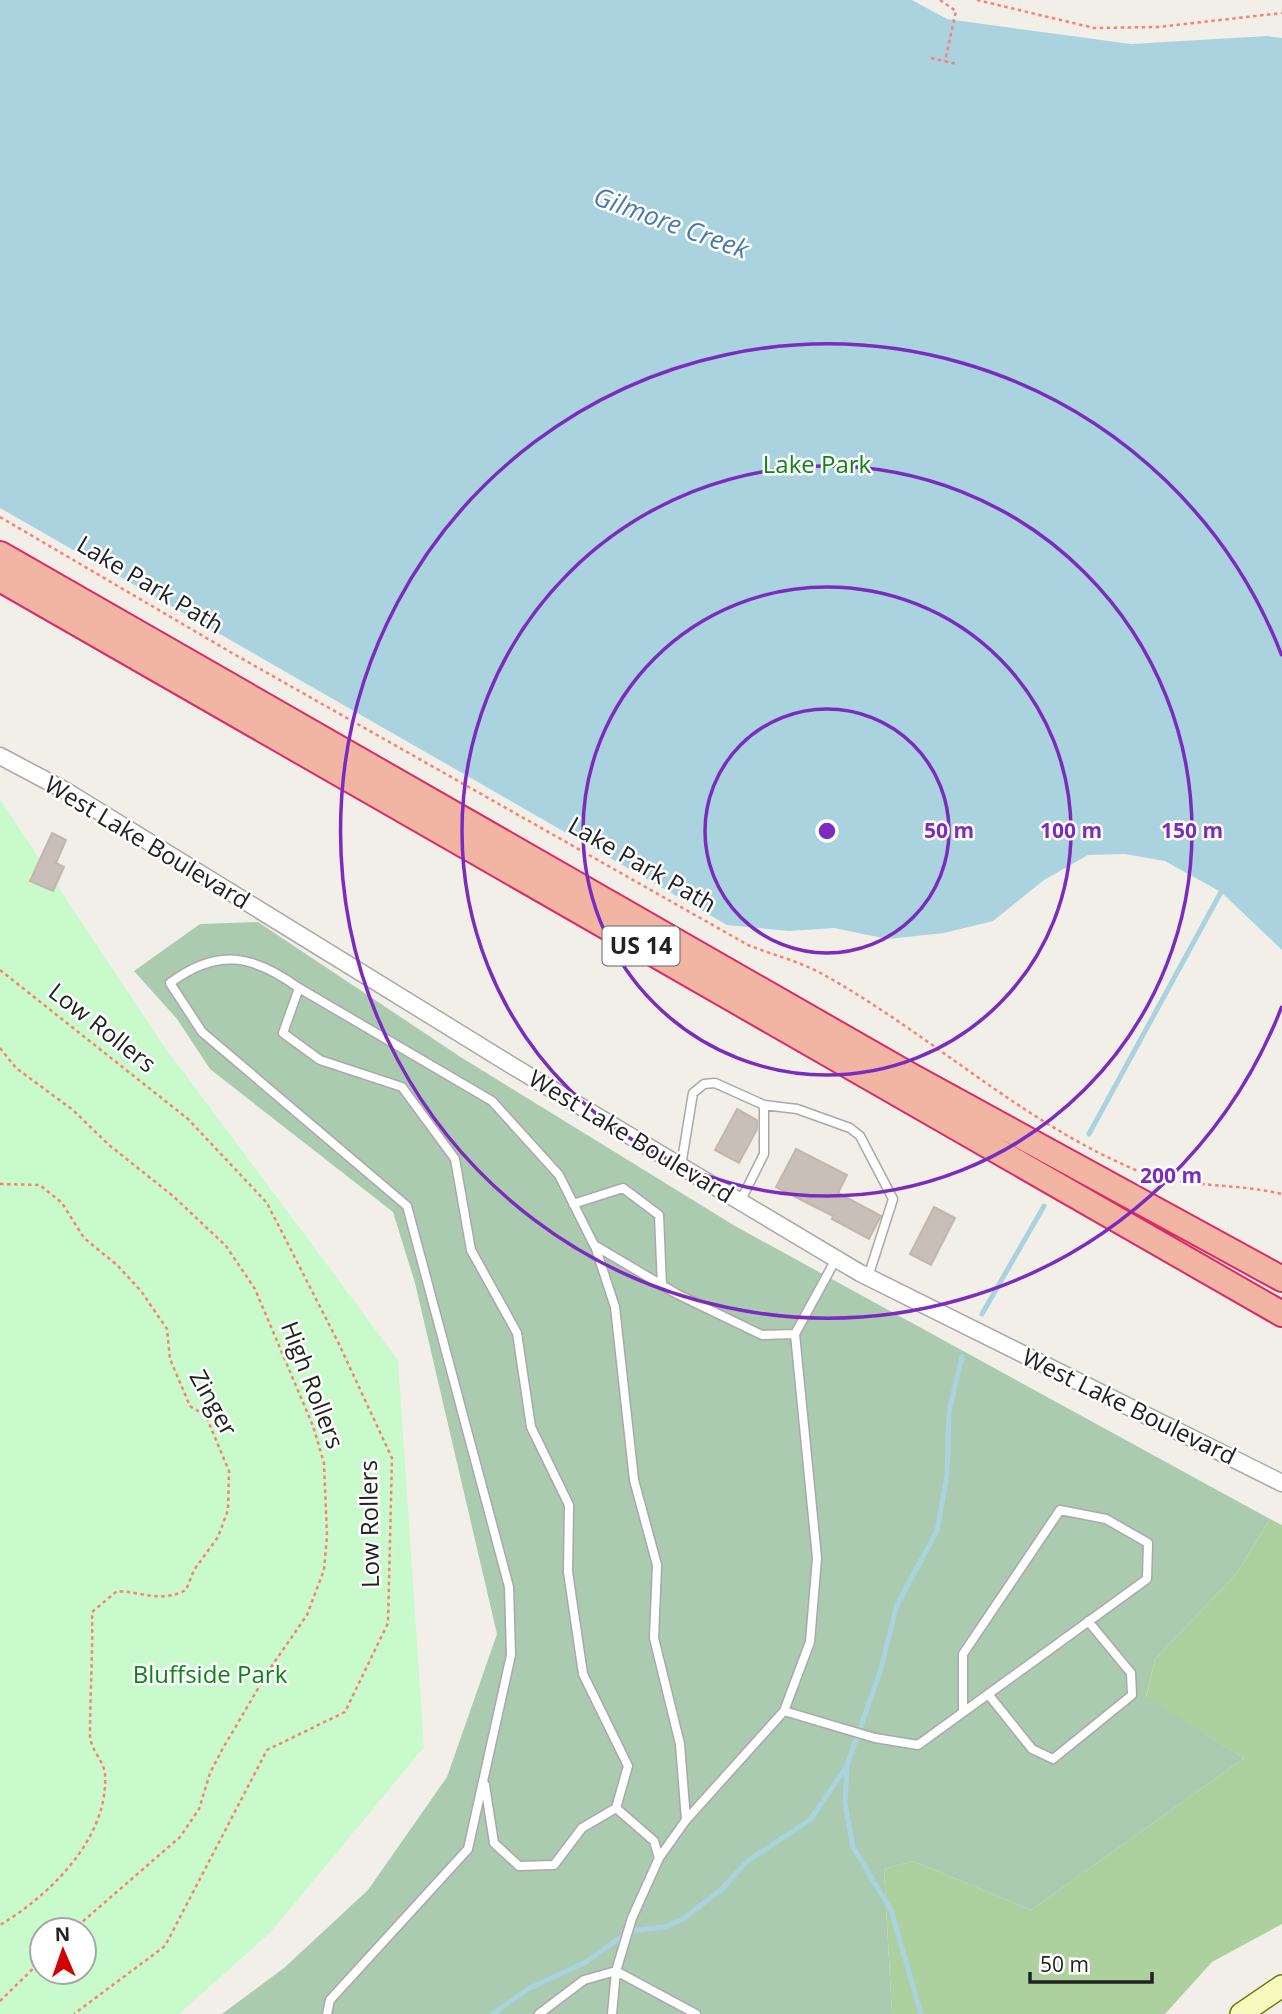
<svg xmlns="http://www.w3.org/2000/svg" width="1282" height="2014" font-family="'Open Sans',sans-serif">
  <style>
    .forest { fill: #add19e }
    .cemetery { fill: #aacbaf }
    .park { fill: #c8facc; fill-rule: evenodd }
    .water { fill: #aad3df }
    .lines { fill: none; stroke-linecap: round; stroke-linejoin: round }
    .stream { stroke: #aad3df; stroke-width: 5 }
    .building { fill: #c7bfb8; stroke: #c4b6ab; stroke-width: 2 }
    .service-casing { stroke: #a9a9a9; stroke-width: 11 }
    .minor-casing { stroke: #a9a9a9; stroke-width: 19 }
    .secondary-casing { stroke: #707d05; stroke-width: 24 }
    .trunk-casing { stroke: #dc2a67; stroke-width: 28 }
    .path { stroke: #fa8072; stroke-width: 2.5; stroke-dasharray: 3.5 3.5; stroke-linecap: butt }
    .service { stroke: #fff; stroke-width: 8 }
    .minor { stroke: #fff; stroke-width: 16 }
    .secondary { stroke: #f7fabf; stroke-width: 21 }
    .trunk { stroke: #f2b4a3; stroke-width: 24 }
    .ring { fill: none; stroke: #7b2cbf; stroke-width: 3.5 }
    .labels { text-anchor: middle; stroke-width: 5; stroke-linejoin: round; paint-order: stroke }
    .shield { fill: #fff; stroke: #646464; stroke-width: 2 }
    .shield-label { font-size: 23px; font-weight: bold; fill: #222 }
    .park-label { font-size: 24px; fill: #0c8416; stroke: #fff }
    .street-label { font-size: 24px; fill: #222; stroke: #fff }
    .water-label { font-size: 26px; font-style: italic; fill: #4a7aab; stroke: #fff }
    .centre { fill: #7b2cbf; stroke: #fff; stroke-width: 3.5 }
    .ring-label { font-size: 21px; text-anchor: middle; font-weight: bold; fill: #7b2cbf; stroke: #fff; stroke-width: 5; stroke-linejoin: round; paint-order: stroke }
  </style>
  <rect width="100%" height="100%" fill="#f2efe9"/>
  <path class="forest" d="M1270,1519L1282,1525V1924L1212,1962L1165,2014H892L884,1869L913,1861L1031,1910L1244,1758L1146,1698L1155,1659L1236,1574Z"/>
  <path class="cemetery" d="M258,922L459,1056L735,1226L1270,1519L1236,1574L1155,1659L1146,1697L1244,1758L1031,1910L913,1861L884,1869L892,2014H222L284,1968L368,1890L447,1777L497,1634L415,1283L393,1212L210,1069L177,1019L134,971L200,924Z"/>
  <path class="park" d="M0,799L161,1042L398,1360L424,1747L271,1932L179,2014H0ZM42,1930H84V1972H42Z"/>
  <path class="water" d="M0,0H912L947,19L1131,44L1267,36L1282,38V950L1221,892L1165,861L1125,854L1088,855L1044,880L993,921L944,933L888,939L834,928L789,931L727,925L0,508Z"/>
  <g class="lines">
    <path class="stream" d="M1089,1134L1221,892
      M982,1314L1044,1206
      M493,2014L528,1989L586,1962L617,1940L637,1930L665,1927L683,1919L722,1889L747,1861L810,1820L846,1767
      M921,2014L891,1910L853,1847L845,1803L847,1765L880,1672L897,1605L937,1531L947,1476L949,1411L962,1357"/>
  </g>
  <path class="building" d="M52,833L66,840L56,863L64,867L53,891L30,881Z
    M737,1109L757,1120V1129L739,1163L715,1150Z
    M796,1149L847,1175L838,1193L881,1216L869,1239L832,1219L833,1216L776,1187Z
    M934,1207L955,1218L931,1265L910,1254Z"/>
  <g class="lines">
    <defs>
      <path id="service" d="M299,988L283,1033L320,1060L402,1087L455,1159L471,1250L517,1333L531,1427L569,1505L568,1572L583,1674L628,1766L616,1808
        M681,1166L693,1093L704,1084L715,1083L764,1105L797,1109L850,1128L860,1136L893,1199L868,1277
        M740,1202L764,1154V1105
        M573,1204L623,1188L659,1215L662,1286
        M595,1246L615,1307L634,1480L657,1565L654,1638L680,1744L686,1820
        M988,1694L1032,1749L1053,1759L1132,1695L1131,1673L1088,1621
        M784,1711L875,1738L918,1745L1147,1579L1148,1543L1106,1519L1060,1510L963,1654V1712
        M485,1785L494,1843L519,1866L554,1865L582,1828L616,1808L654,1841L659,1858
        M327,2014L330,2000L468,1849L511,1655L509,1587L407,1206L202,1032L170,983C218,947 253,955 299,988L492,1101L559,1175L594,1245L677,1294L762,1335L795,1334
        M539,2014L584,1980L616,1971L696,2014
        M612,2014L616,1971L632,1918L659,1858L686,1820L784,1711L810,1642L817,1558L795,1334L836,1259"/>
      <path id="minor" d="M0,756L66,791L516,1068L860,1273L1282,1483"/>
      <path id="secondary" d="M1241,2014L1282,1986"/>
      <path id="trunk" d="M0,554L911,1076L1282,1279
        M0,579L1282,1314"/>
    </defs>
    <use href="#service" class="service-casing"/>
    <use href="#minor" class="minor-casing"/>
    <use href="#secondary" class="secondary-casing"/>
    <use href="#trunk" class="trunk-casing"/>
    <path class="path" d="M940,0L956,11L945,61
      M977,0L1094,28L1158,27L1282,13
      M931,58L957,64
      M0,517L232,653L748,945C773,955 802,962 826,976C931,1035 1020,1120 1131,1168C1179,1189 1232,1182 1282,1194
      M0,970L188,1119L267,1203L338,1342L392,1458L388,1623L345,1712L267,1750L165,1946L74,2014
      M0,1048L16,1068L73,1110L109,1145L173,1196L226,1246L255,1289L313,1426L324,1463L327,1536L324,1570L307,1615L269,1670L223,1748L210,1773L199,1809L180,1837L73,1930
      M0,1184L40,1185L62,1203L84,1238L117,1265L141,1291L167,1329L170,1359L190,1406L206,1416L229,1471L228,1510L218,1537L194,1570L186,1590C162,1603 142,1592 117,1591L92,1612C93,1653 90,1694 90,1735C90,1749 104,1761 105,1774C109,1838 50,1895 0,1925
      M0,2001L42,1960"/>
    <use href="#service" class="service"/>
    <use href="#minor" class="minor"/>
    <use href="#secondary" class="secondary"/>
    <use href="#trunk" class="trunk"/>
  </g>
  <g class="ring">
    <circle cx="827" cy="831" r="122"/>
    <circle cx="827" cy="831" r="244"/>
    <circle cx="827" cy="831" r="365"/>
    <path d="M1282 1006A487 487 0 1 1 1282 656"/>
  </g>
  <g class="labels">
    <rect class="shield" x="602.5" y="926.5" width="77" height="39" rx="5"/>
    <g class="shield-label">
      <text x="641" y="954">US 14</text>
    </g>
    <g class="park-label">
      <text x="817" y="473">Lake Park</text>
      <text x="210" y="1683">Bluffside Park</text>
    </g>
    <g class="street-label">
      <text transform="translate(150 585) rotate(31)" y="8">Lake Park Path</text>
      <text transform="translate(147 843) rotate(31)" y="8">West Lake Boulevard</text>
      <text transform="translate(642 865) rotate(30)" y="8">Lake Park Path</text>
      <text transform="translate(102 1028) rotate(38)" y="8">Low Rollers</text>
      <text transform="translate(631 1137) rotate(31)" y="8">West Lake Boulevard</text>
      <text transform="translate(312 1385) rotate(69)" y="8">High Rollers</text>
      <text transform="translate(213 1403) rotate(61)" y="8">Zinger</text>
      <text transform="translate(1129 1407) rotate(26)" y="8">West Lake Boulevard</text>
      <text transform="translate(370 1524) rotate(-91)" y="8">Low Rollers</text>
    </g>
    <g class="water-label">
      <text transform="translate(671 223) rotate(20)" y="9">Gilmore Creek</text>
    </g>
  </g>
  <circle cx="827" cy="831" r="10" class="centre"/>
  <g class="ring-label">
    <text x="949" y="838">50 m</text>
    <text x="1071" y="838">100 m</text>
    <text x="1192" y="838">150 m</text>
    <text x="1171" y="1183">200 m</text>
  </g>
  <g transform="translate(63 1951) rotate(358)"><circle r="33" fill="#ffffff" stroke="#a7a7a7" stroke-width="2"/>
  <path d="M0-5L12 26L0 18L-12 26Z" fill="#d40000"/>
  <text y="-10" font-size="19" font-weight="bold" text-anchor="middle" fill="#222222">N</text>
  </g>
  <path d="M1030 1972v10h122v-10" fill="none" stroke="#222222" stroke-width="3.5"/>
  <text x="1040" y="1972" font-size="21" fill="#222222" stroke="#ffffff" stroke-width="5" paint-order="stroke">50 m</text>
</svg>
